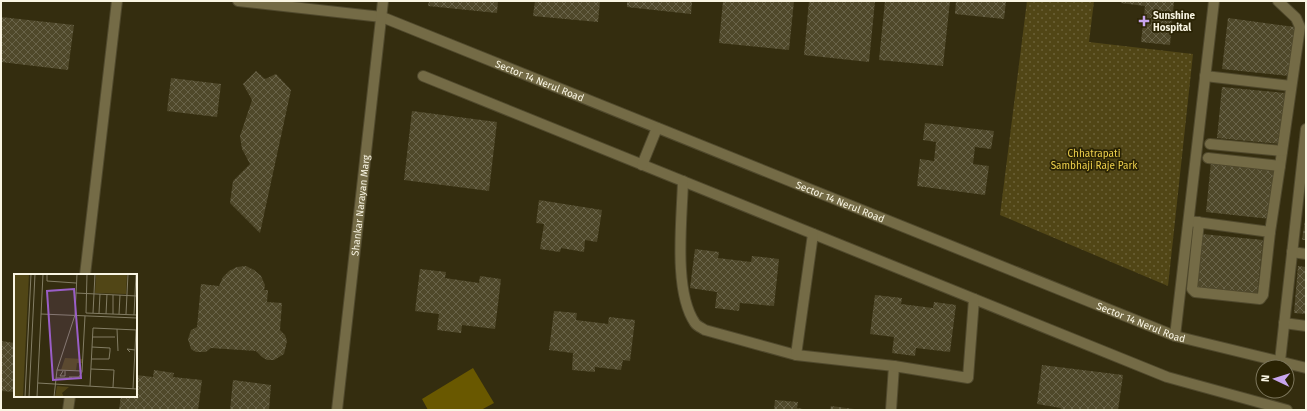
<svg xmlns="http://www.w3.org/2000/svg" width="1307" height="411" font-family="'Fira Sans',sans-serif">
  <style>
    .park { fill: url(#park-dots) }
    .water { fill: #695800 }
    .building { fill: url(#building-cross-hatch) }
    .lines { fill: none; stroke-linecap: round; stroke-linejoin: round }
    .minor-casing { stroke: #50492d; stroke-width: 12 }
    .minor { stroke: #746b46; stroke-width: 10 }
    .poi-dot { fill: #c8a5ee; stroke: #2a2304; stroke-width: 1.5 }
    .labels { text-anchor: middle; stroke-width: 3.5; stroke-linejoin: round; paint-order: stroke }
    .poi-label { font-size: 10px; font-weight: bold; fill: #f9f5e3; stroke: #2a2304; text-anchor: start }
    .street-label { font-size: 10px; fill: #f9f5e3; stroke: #2a2304 }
    .park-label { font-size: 10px; fill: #eed04d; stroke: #2a2304 }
    .inset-road { fill: none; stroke: #837d64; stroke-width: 1 }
    .view { fill: #9a5ec8; fill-opacity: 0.15; stroke: #9a5ec8; stroke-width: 2 }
    .inset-edge { fill: none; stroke: #f9f5e3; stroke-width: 2 }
  </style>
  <defs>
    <pattern id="park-dots" width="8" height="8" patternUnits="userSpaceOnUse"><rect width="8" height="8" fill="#514616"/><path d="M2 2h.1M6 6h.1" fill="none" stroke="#6b6138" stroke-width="1.8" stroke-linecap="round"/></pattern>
    <pattern id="building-cross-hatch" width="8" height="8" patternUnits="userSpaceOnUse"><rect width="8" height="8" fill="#4f482a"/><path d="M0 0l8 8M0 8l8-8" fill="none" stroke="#696349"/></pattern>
  </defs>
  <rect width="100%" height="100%" fill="#342d0f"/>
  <path class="park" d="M1027,1H1094L1089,42L1193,54L1168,286L1000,215Z"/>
  <path class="water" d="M473,368L494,403L481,410H428L422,399Z"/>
  <path class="building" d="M429,1H498L497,13L428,6Z
    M535,1H600L598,22L533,16Z
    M627,1H692L691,14L627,7Z
    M723,1H794L789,50L719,43Z
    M809,1H875L869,62L804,55Z
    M885,1H950L943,66L879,60Z
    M956,1H1006L1004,19L955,14Z
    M1121,1H1174L1170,45L1141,42L1145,6L1121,3Z
    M1,17L74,25L68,70L1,62Z
    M1228,18L1295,27L1289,76L1222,69Z
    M256,71L265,79L276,74L291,90L260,233L230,203L233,181L250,164L242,149L240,136L252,100L243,84Z
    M171,78L221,84L217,117L167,111Z
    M1222,87L1285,93L1280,144L1217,138Z
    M412,111L497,122L489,191L404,180Z
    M925,123L994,131L991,149L975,147L973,164L989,166L985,195L917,186L920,159L934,161L936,142L923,140Z
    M1211,162L1275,168L1270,219L1206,212Z
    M539,200L602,210L597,242L585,240L584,252L561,248L560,252L540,249L544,224L536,223Z
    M1305,220H1306V240H1302Z
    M1202,234L1263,240L1257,295L1196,289Z
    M695,249L719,252L718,258L751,262L752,256L779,259L774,306L740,303L739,311L715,308L717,292L690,288Z
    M246,266L254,270L261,276L265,285L264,290H268L267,302L282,303L280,330L285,335L287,341L284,354L274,360H267L262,357L256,351L211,348L206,352H196L191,349L188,339L191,330L197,327L201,284L219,286L223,277L229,271L237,267Z
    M1298,266L1306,267V314L1294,313Z
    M420,269L446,272L445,278L479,283L480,276L501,279L495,329L462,325L461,333L437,330L439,314L415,311Z
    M875,295L902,298L901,304L933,308L934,302L956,305L950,352L916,348L915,356L892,353L894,337L870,334Z
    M554,311L577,313L576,320L608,324L609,317L635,320L630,361L623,360L621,370L595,367V372L572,370L573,353L549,350Z
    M1,341L15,343V392L1,391Z
    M1042,365L1123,375L1118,410H1060L1061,408L1037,404Z
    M154,370L174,373L173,377L202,380L198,410H119L121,396H136V375L153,377Z
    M233,380L271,385L269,410H230Z
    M775,400L798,402L797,408L809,410H774Z
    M831,406L854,409V410H830Z"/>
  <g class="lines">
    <defs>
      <g id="minor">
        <path id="s1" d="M238,1L382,17L1175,336L1306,368"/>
        <path d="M1278,1L1296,18L1300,27L1280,166"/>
        <path d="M423,76L1167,377L1287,410"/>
        <path d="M1205,76L1291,86"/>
        <path d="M1210,144L1282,151"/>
        <path d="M1208,158L1280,166L1270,232"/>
        <path d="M642,165L657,128"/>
        <path d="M683,181C682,219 673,291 695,323C697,326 702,328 705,330L796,355L894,366L891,410"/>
        <path d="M1189,221L1270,232L1263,295L1260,299L1195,292L1192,289L1199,222"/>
        <path d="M1292,252L1306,254"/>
        <path d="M85,275L117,1"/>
        <path d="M1284,323L1306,326"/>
        <path d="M1175,336L1214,1"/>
        <path d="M796,355L813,234"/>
        <path d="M1280,361L1306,129"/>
        <path d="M894,366L968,378L974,299"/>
        <path d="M68,410L70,396"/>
        <path id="s2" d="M337,410L383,1"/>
      </g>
    </defs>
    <use href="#minor" class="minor-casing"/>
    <use href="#minor" class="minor"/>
  </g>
  <path class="poi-dot" d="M1142 15h4v4h4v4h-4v4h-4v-4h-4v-4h4z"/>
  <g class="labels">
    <g class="poi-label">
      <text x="1153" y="19">Sunshine<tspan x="1153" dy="12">Hospital</tspan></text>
    </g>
    <g class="street-label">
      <text dy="4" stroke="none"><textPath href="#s1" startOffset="315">Sector 14 Nerul Road</textPath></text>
      <text dy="4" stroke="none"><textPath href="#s1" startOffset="639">Sector 14 Nerul Road</textPath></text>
      <text dy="4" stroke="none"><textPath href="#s2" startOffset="206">Shankar Narayan Marg</textPath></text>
      <text dy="4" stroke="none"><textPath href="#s1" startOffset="963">Sector 14 Nerul Road</textPath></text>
    </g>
    <g class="park-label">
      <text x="1094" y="157">Chhatrapati<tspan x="1094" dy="12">Sambhaji Raje Park</tspan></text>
    </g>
  </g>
  <g transform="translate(14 274)">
    <rect width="123" height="123" fill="#342d0f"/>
    <path d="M43,112L55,113L48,119L50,123H41Z" fill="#514616"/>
    <path d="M0,0H15L9,123H0Z" fill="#514616"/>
    <path d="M82,0H113L112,20L81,19ZM51,84L69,85L68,89H63L62,96H47Z" fill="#514616"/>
    <path class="inset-road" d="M33,0V7L62,9M73,0L72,39L123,41M62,19L123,22M79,39L81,0M85,39L86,20M27,40L123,44M92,40L93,20M99,40V21M105,40L106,21M112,40L114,0M120,41L122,0M103,55L104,77M79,63H101M116,78L113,75L121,76M78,85H95L96,77V74L78,73M77,95L100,96L99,113M43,96L68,97M49,97L46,102H51V97M55,103H65L68,98L71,42M42,104H58M24,109L123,115M76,112L79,54L123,56M119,115L122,56M11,123L17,0M15,123L21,0M23,123L29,0M40,123L43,96L61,41L63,0"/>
    <path class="view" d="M60,15L67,104L39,106L33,17Z"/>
    <rect width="123" height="123" class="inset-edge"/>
  </g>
  <rect width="1307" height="411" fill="none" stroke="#f9f5e3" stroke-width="4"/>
  <g transform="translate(1275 379) rotate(274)"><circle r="19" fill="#2a2304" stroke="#7d775d"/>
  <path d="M0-3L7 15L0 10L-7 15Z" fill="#c8a5ee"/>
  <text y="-6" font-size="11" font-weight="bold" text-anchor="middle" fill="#f9f5e3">N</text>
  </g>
</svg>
